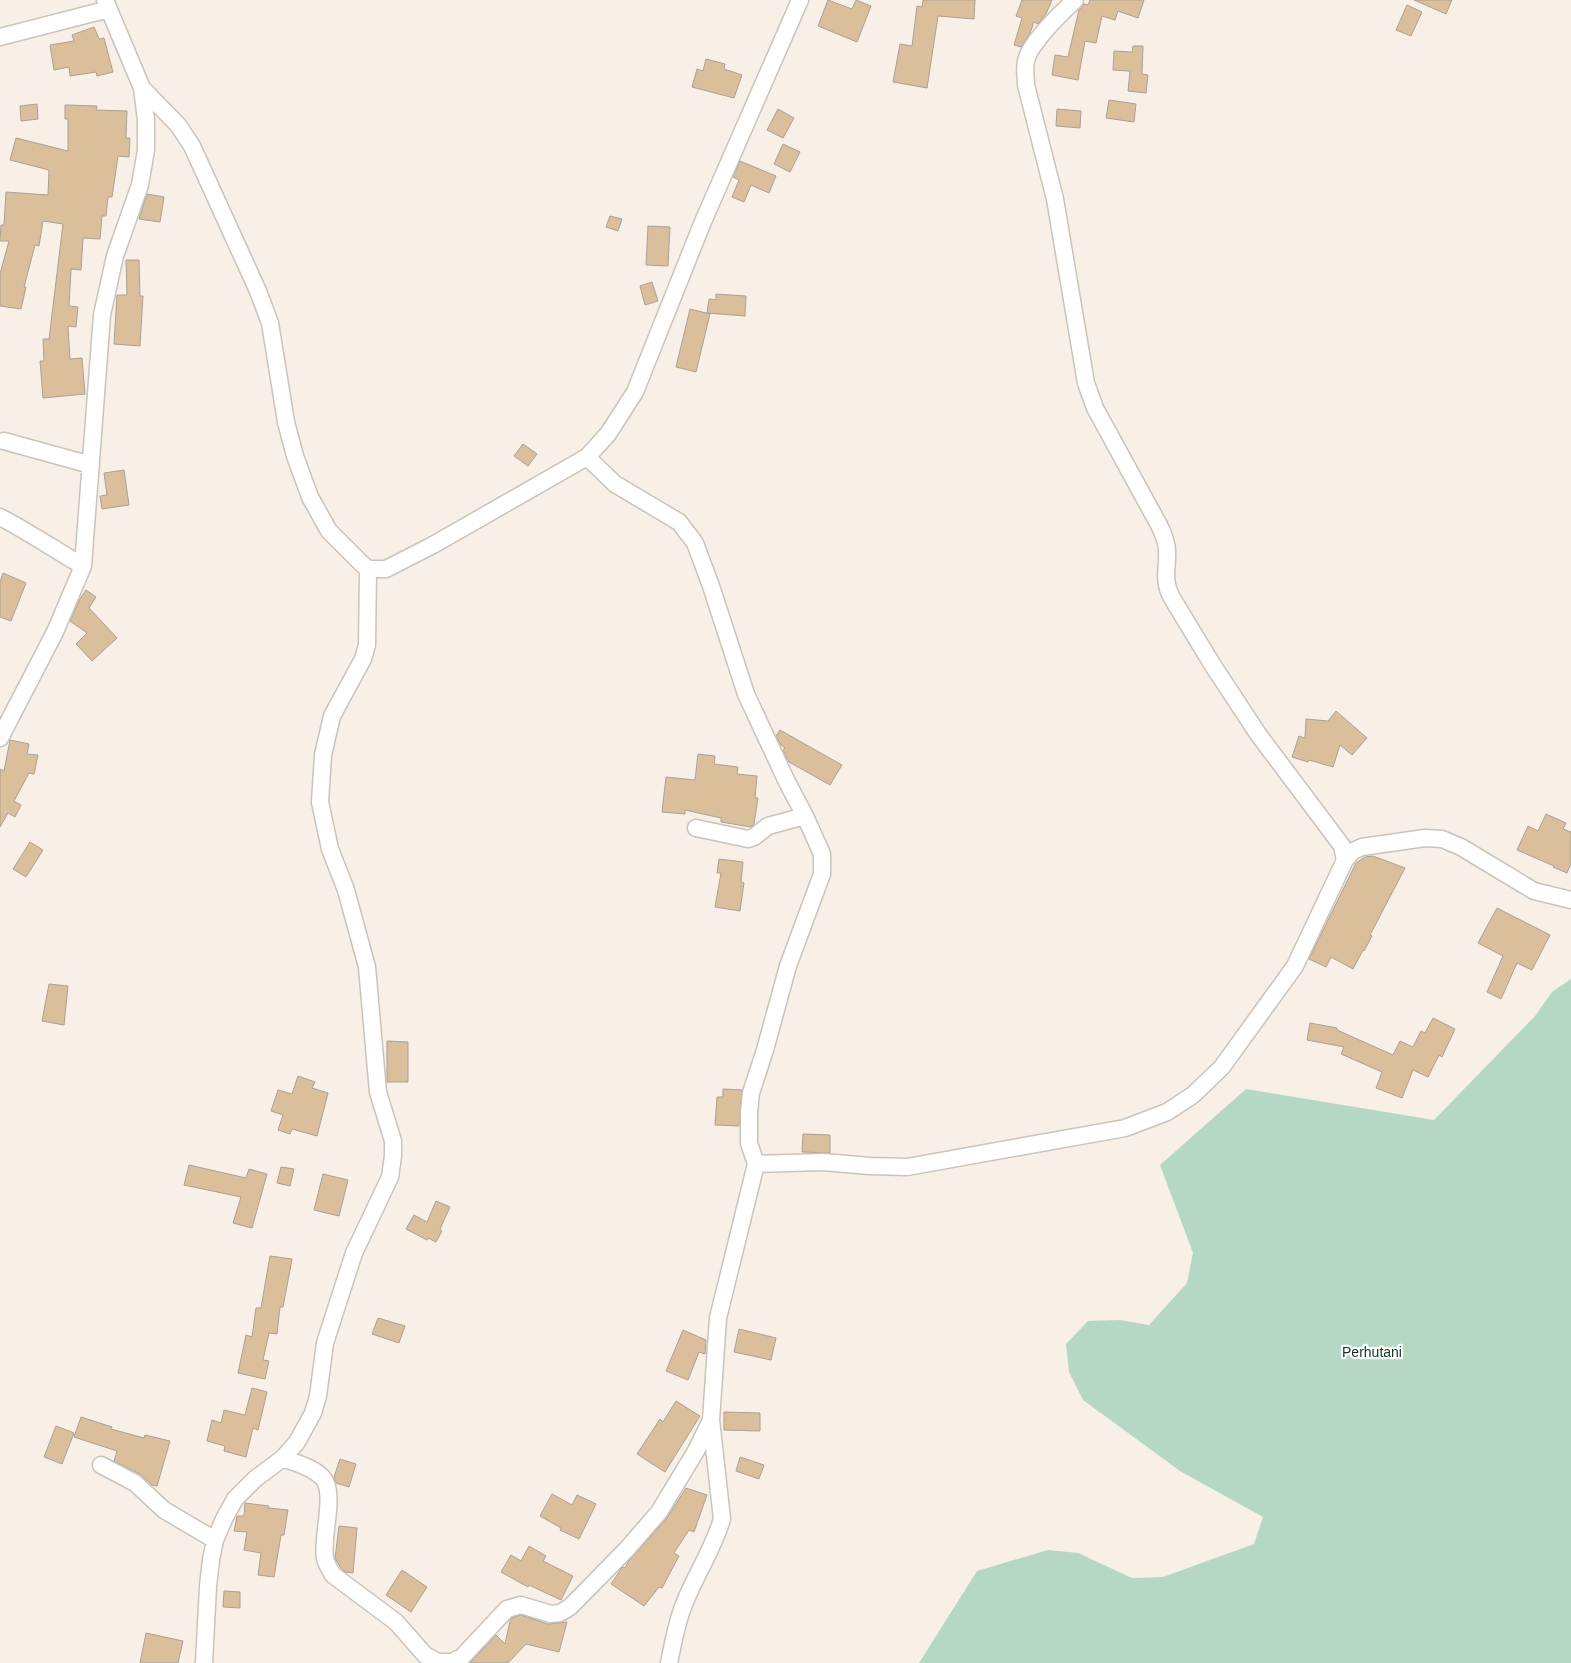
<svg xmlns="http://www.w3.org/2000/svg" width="1571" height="1663" font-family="Arial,sans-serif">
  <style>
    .green { fill: #b4d8c4 }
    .building { fill: #dabf9a; stroke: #a8a198 }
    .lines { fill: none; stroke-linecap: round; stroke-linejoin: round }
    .minor-casing { stroke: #cac3ba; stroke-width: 19 }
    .minor { stroke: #fff; stroke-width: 16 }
    .labels { text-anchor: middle; stroke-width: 4.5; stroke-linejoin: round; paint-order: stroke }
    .park-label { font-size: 14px; fill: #113625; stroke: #fff }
  </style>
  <rect width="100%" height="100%" fill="#f8f0e7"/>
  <path class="green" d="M1571,979V1663H919L977,1571L1048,1550L1078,1553L1132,1578L1163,1577L1254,1544L1263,1517L1180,1471L1083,1400L1069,1372L1066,1344L1088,1321L1120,1320L1149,1325L1187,1283L1193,1253L1160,1165L1246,1089L1434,1120L1535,1016L1552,992Z"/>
  <path class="building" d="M828,0L852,9L856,0L871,6L857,42L818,26Z
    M923,0H975L974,19L938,16L927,88L893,82L900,44L912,46L917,6L922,7Z
    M1022,0H1052L1046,14L1038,24L1034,22L1030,33L1021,47L1014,45L1022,18L1016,16Z
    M1090,0H1144L1138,18L1118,11L1115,20L1102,16L1096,43L1085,41L1078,80L1052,75L1055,55L1068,57L1079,10L1084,4L1088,5Z
    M1414,0H1452L1446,14Z
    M1407,5L1422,12L1411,36L1396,30Z
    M94,27L99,39L104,38L113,72L97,76L96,72L70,76L69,67L54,70L50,45L74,41L72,35Z
    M1133,46H1143L1142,74L1148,75L1146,93L1128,91L1130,71L1113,70L1114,51L1132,52Z
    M706,59L725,64L724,69L742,75L734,98L692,87L697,69L703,71Z
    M1109,100L1136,104L1134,122L1106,118Z
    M37,104L38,119L21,121L20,106Z
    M65,105L97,106L96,110L127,111L126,138H130L129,157L118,156L112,197H108L106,216H102L100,239L83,238L81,270L71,269L69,306L78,307L76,327L68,326L70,359L82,358L85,394L43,398L40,361H44L43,339H49L63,224L43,221L39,246L35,245L24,287H26L21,309L0,306V274L9,241H0L1,225H4L6,192L48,195L49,170L10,160L16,138L68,151V119H65Z
    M778,109L794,118L783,138L767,130Z
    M1057,109L1081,111L1080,128L1056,126Z
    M783,144L800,152L790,172L774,164Z
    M740,161L776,176L769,193L751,185L744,202L732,197L739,180L733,177Z
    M147,194L164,197L160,222L139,219Z
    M610,216L622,219L618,231L606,227Z
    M648,226L670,227L668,266L646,265Z
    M126,260H139L140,296H143L140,346L114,344L117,295H127Z
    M652,282L658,301L645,305L640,286Z
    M716,294L746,296L745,316L707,313L709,299L716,300Z
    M690,309L710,314L696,372L676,367Z
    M523,444L537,454L528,466L514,456Z
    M124,470L129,505L102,509L100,496L107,495L104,473Z
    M3,573L26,583L11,621L0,617V582Z
    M86,590L96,597L89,608L117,638L92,661L76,644L87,633L70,621L80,599Z
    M1336,711L1367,738L1352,755L1340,745L1333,767L1309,760L1308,762L1292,757L1299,736L1305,738L1306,719L1328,721Z
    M780,730L842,765L830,785L789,762L783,750L785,748L781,745L776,736Z
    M10,740L29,744L27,754L38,755L34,774L29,773L14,801L21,805L15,817L8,813L0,827V769L4,771Z
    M698,754L715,756L714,764L738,767L737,774L757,776L755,798H758L754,824L751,827L721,822V818L685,810V814L662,812L666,777L695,780Z
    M1546,814L1566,823L1563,829L1571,832V863L1567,873L1553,867L1554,866L1517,850L1528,826L1538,831Z
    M30,842L43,850L26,877L13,869Z
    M1373,856L1405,868L1370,935L1372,936L1364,951L1363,950L1353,969L1331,957L1326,967L1309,959L1356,863L1365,857Z
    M719,859L743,862L741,882L744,883L740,911L715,907L721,873H717Z
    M1497,908L1550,935L1532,970L1517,963L1501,999L1487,992L1503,956L1478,943Z
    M49,984L68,986L64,1025L42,1021Z
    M1433,1018L1455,1029L1442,1057L1439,1055L1428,1077L1413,1070L1402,1098L1376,1088L1382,1072L1341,1054L1344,1047L1307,1040L1310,1023L1337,1028V1030L1393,1055L1400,1041L1413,1047L1421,1031L1425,1033Z
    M387,1041L408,1042V1082H387Z
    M298,1076L315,1082L312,1088L328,1093L317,1136L292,1129L290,1134L278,1130L283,1115L271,1111L278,1090L292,1094Z
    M723,1089L742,1090L739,1126L715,1125L717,1097H723Z
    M803,1134L830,1135V1153L802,1152Z
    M189,1165L246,1178L249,1169L267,1174L252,1228L233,1223L241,1197L184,1185Z
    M281,1167L294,1169L290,1186L277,1183Z
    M323,1174L348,1180L339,1216L314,1210Z
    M436,1201L450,1207L440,1229L442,1231L436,1242L428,1238L427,1240L406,1229L414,1215L427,1222Z
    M270,1256L292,1259L283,1307H280L277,1334L269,1333L263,1360L269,1361L265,1379L238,1373L246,1335L252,1337L256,1308H261Z
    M378,1318L405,1326L399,1343L372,1334Z
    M739,1329L776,1338L771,1360L734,1352Z
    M683,1330L706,1340L705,1354L699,1352L688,1380L666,1371Z
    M252,1388L267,1392L258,1430L253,1428L246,1457L224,1451L225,1446L207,1441L212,1420L221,1423L224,1410L245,1415Z
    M676,1401L700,1416L665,1472L637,1454L660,1419L663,1422Z
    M724,1412L760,1413V1431L724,1430Z
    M81,1417L112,1427L111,1429L144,1438L145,1435L170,1441L157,1486L152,1485L140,1474L114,1461L117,1451L74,1437Z
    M56,1426L74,1433L62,1464L44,1457Z
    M740,1457L764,1465L759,1479L736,1471Z
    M340,1459L356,1464L349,1487L336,1483L334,1477Z
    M686,1488L707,1495L694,1532L689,1530L674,1553L679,1556L662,1588L659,1587L644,1606L611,1584L621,1569L623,1567L625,1568L628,1562L667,1518Z
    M552,1494L572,1505L577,1495L596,1504L579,1539L560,1530L561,1528L540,1516Z
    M245,1503L269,1506L268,1508L288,1510L284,1535H281L274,1577L258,1575L261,1553L244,1550L247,1532L234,1531L237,1516H244Z
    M339,1526L357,1528L353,1573L345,1572L341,1568L335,1558Z
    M529,1546L546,1556L543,1561L573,1576L561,1600L529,1585L528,1587L501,1572L511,1555L521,1561Z
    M402,1570L427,1587L411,1612L386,1595Z
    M224,1591L240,1592V1608L223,1607Z
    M521,1615L548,1624L567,1622L559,1652L526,1644L508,1663H470L496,1635L505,1644L510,1621L512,1618Z
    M146,1633L183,1641L178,1663H140Z"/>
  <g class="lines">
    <defs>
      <path id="minor" d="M0,37L109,9
        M142,88L178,125L192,146L258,291L270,323L286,422L295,456L310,497L329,531L362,564L368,569H386L433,545L587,457L608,434L635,392L702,224L800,0
        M4,441L91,465
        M0,517C29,532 55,550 83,566
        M0,738L55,632L83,566L102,315L115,256L140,185L146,150V120L142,88L105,0
        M696,828L748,839L754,837L768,826L805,816
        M1345,860L1353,851L1362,847L1425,838L1442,839L1461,847L1534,891L1571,900
        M756,1164L823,1162L870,1166L907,1167L1125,1128L1167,1112L1193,1095L1222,1067L1295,966L1345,860L1342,846L1258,734L1212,664L1172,598C1162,580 1168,569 1167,551C1167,542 1163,533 1159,525L1095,408L1086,383L1055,199L1026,85C1026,77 1024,68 1026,61C1029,44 1062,12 1075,0
        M283,1458C296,1463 312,1467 322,1477C337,1492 321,1537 325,1558C326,1564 330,1570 333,1575L396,1622L425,1655L438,1662H452L462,1657L507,1609L521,1605L551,1614L560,1613L570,1607L627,1549L659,1512L696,1451L711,1420L718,1318L756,1164L749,1143V1112L751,1093L765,1050L788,966L822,874V854L805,816L787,782L746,694L711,586L695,543L679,522L615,484L587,457
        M101,1465L135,1483L164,1510L215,1540
        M204,1663L208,1586L211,1560L215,1540L224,1519L235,1499L255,1479L283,1458L297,1442L313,1413L318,1396L325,1343L354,1253L390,1177L393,1156V1141L378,1092L367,967L346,890L330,849L320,802L323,755L332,716L363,659L367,645L368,569
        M669,1663C673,1644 676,1625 683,1607C694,1577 713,1550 722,1519L711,1420"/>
    </defs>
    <use href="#minor" class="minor-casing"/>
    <use href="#minor" class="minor"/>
  </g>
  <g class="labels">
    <g class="park-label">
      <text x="1372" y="1357">Perhutani</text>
    </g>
  </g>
</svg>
